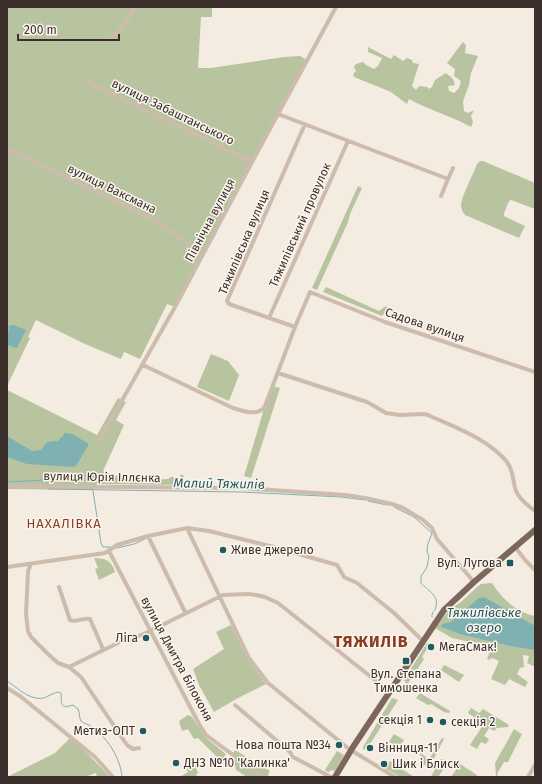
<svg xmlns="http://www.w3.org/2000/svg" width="542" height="784" font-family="'Fira Sans',sans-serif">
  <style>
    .green { fill: #b8c4a0 }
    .water { fill: #7fb0b2 }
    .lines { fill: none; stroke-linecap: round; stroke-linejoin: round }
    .stream { stroke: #7fb0b2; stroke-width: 1 }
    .minor { stroke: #cdbbac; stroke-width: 4 }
    .primary { stroke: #7d675c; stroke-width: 6 }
    .poi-dot { fill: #1f5a5e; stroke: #fbf5ee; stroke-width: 1.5 }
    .labels { text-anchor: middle; stroke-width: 3; stroke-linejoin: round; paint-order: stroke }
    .street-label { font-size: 12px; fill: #3b302b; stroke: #fbf5ee }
    .poi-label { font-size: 12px; fill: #3b302b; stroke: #fbf5ee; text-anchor: start }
    .water-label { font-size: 13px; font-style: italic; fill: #1f5a5e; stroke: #fbf5ee }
    .neighbourhood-label { font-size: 13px; letter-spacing: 1px; fill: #8c3b22; stroke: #fbf5ee }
    .district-label { font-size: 16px; font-weight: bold; letter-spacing: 1px; fill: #8c3b22; stroke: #fbf5ee }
  </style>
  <rect width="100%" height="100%" fill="#f4ebe1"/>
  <path class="green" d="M7,7H212V17H201L198,68H211L284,57L300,56L307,60L175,307L167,304L140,359L124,352L121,359L85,344L36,320L28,337L30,338L7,386Z
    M463,42L466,45L465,53L478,56L471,73L469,85L463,101L464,111L468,113L474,110L471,116L473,122L471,127C451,116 429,110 409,99L407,104L391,92L354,77L353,74L356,71L354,67L356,64L363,62L366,65L374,69L378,66L382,58L368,52V47L391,59L394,55L403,61L407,58L412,60L413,63L419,64L412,86L416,90L419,86L427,87L429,89L432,87L435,80L446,73L453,79L455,85L448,86L449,91L454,93L459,88L461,81L454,76L455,69L447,63Z
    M480,161H483L535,183V209L511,200L509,201L504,213V216L506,217L525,226L519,238L465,215C463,212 461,209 461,205C462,195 473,175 477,164Z
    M358,186L362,188L350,214L348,222L317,290L312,288Z
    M326,287L379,311L386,306L389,309L382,316L323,292Z
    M211,354L228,361L239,375L229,401L197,387Z
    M273,386L280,388L251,478L244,476L264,409Z
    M7,390L97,435L118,398L126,402L116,420L124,425L103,471L114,476L121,475L134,481L168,479L171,477L180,478L181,474L184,476L180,485L97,484L93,490L7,489Z
    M94,558C106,558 112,561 115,572L99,580L95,569L98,568Z
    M492,583C502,599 516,612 535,616V667L527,663L529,656L523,655L524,667L520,668L517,674L528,682L525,687L509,679L505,685L491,679L499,661L492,658L489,660L487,659L489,654L488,648L493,647L452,638L435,628L449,610L461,602L476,588L481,584Z
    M231,625L249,661L266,684L238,698L214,712L199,685L193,669L224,649L216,632Z
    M427,643L429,644V646L422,657L424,659L407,685L404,680Z
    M444,665L464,675L459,682L441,670Z
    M420,693L450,711L449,713L444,712L431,704L428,705L416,698Z
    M392,698L398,700L370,744L364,750L363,749V747Z
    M471,708L479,713L483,709L509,725L508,727L497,728L494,731L489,728L484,736L489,739L486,744L481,742L477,749L470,745L485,722L478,717L477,719L468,713Z
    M188,715L192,717L205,737L226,754L221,761L198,738L194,739L188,729L182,731L179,721Z
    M514,729L522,734L508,762H504L498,772L497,777H495L496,775L495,763Z
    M394,734L404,740L399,748L389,742Z
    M70,738L89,755L110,777H97L96,773L85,777H7L55,753Z
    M442,738L444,739L430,766L429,767L422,764L420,753H421L428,759L430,758Z
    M235,750L270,771L268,775L269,777H247L236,770L234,760L237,756L233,753Z
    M337,751L344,755L335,771L332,770L328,772L325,770Z
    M192,757L196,761V768L198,773L196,774L197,776L180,777L188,772L185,766L189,763L188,761Z
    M440,759H443L448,763L438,777H431Z
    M390,761L414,777H400L385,768Z
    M460,764L477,775V777H451Z"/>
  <path class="water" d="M13,325L26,330L17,348L10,346L7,344L9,326Z
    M65,433L72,434L89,444L76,466L73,467L27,464L7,457V436L32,451L41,450L47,442L58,441Z
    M484,597L535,626V650L510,646L460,634L441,627L442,624L451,622L479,598Z"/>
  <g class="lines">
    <path class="stream" d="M7,482L44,480L48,484
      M48,489L242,492L342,497L365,500
      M93,491L101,543L103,547H110
      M368,501L387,505
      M394,507L414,517L432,533C430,540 424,548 429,556L427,567L421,576V583C427,590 439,595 436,606C436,611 431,612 432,617
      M117,548L134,544L145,539
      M7,681C18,688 30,701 44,698C49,696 53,693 58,692L61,693C62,699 59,705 66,707L73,705L78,709C80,713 79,718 81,721C84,724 89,724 92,727C107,737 121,759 122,777"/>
    <path class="minor" d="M112,38L127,21L134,7
      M86,81L252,162
      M278,114L448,179L453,168
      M7,149L158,222L203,255
      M441,196L448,179
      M269,318L348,141
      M295,327L229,304L227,301L305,124
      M143,365L233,408C243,411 259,417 265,406L295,327L310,292L385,322L535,372
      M278,373L367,402L386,413L400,415L424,414L428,415C454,427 489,439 507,462C513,470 513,479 515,488C518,498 527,505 535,511
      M99,441L175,307L252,162L336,7
      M7,486L241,488L345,495L365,498L392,504L403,508L423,520L432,528L437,539L474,582
      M54,486V476
      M187,528L249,658L268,683L349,749L395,777
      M148,536L185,612
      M515,547L526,561L535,570
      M109,551L199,724L206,735L263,777
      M31,564L28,571L26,614L28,631L31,637L48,654L58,663L69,667L81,677L127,745L133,749L139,748
      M7,567L105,553L117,545L148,536L187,528L209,531L274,547L337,565L344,577L357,583L394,613L423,641
      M59,587L70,620C77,623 84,617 90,619L103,649
      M69,667L122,641L130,640L150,631L223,595L248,594L256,595L265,597L278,603L390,692
      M7,688L20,696L95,757L113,777
      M235,705L290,752L293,757L331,777
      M528,777L535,765"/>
    <path class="primary" d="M335,777L353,747L444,610L474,582L535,530"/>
  </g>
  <g class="poi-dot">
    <circle cx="223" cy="550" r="4"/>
    <rect x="506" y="559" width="8" height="8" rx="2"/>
    <circle cx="146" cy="638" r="4"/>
    <circle cx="431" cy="647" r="4"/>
    <rect x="402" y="657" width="8" height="8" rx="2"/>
    <circle cx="430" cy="720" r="4"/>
    <circle cx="443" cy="722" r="4"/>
    <circle cx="143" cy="731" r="4"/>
    <circle cx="339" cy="745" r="4"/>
    <circle cx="370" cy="748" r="4"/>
    <circle cx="176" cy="763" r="4"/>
    <circle cx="384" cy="764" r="4"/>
  </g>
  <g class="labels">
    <g class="street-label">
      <text transform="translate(173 112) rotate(26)" y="4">вулиця Забаштанського</text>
      <text transform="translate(112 189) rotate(26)" y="4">вулиця Ваксмана</text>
      <text transform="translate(210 220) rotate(-62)" y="4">Північна вулиця</text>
      <text transform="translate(300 225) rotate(-66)" y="4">Тяжилівський провулок</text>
      <text transform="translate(244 242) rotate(-67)" y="4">Тяжилівська вулиця</text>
      <text transform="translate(425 325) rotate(19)" y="4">Садова вулиця</text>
      <text transform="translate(102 477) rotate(1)" y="4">вулиця Юрія Іллєнка</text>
      <text transform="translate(177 659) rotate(62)" y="4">вулиця Дмитра Білоконя</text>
    </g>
    <g class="poi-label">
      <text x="231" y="554">Живе джерело</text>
      <text x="502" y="567" text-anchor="end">Вул. Лугова</text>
      <text x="138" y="642" text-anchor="end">Ліга</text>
      <text x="439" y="651">МегаСмак!</text>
      <text x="406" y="678" text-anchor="middle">Вул. Степана<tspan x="406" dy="14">Тимошенка</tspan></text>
      <text x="422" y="724" text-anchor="end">секція 1</text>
      <text x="451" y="726">секція 2</text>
      <text x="135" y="735" text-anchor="end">Метиз-ОПТ</text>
      <text x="331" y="749" text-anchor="end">Нова пошта №34</text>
      <text x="378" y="752">Вінниця-11</text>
      <text x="184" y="767">ДНЗ №10 'Калинка'</text>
      <text x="392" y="768">Шик і Блиск</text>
    </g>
    <g class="water-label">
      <text transform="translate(219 483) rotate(1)" y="5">Малий Тяжилів</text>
      <text x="484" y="617">Тяжилівське<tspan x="484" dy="15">озеро</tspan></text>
    </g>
    <g class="neighbourhood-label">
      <text x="64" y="528">НАХАЛІВКА</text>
    </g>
    <g class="district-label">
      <text x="371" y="647">ТЯЖИЛІВ</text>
    </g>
  </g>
  <rect width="542" height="784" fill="none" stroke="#3b302b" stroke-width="16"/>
  <path d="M18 34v6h101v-6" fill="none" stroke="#3b302b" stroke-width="2"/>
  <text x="24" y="34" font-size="12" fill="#3b302b" stroke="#fbf5ee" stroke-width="3" paint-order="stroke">200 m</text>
</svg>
